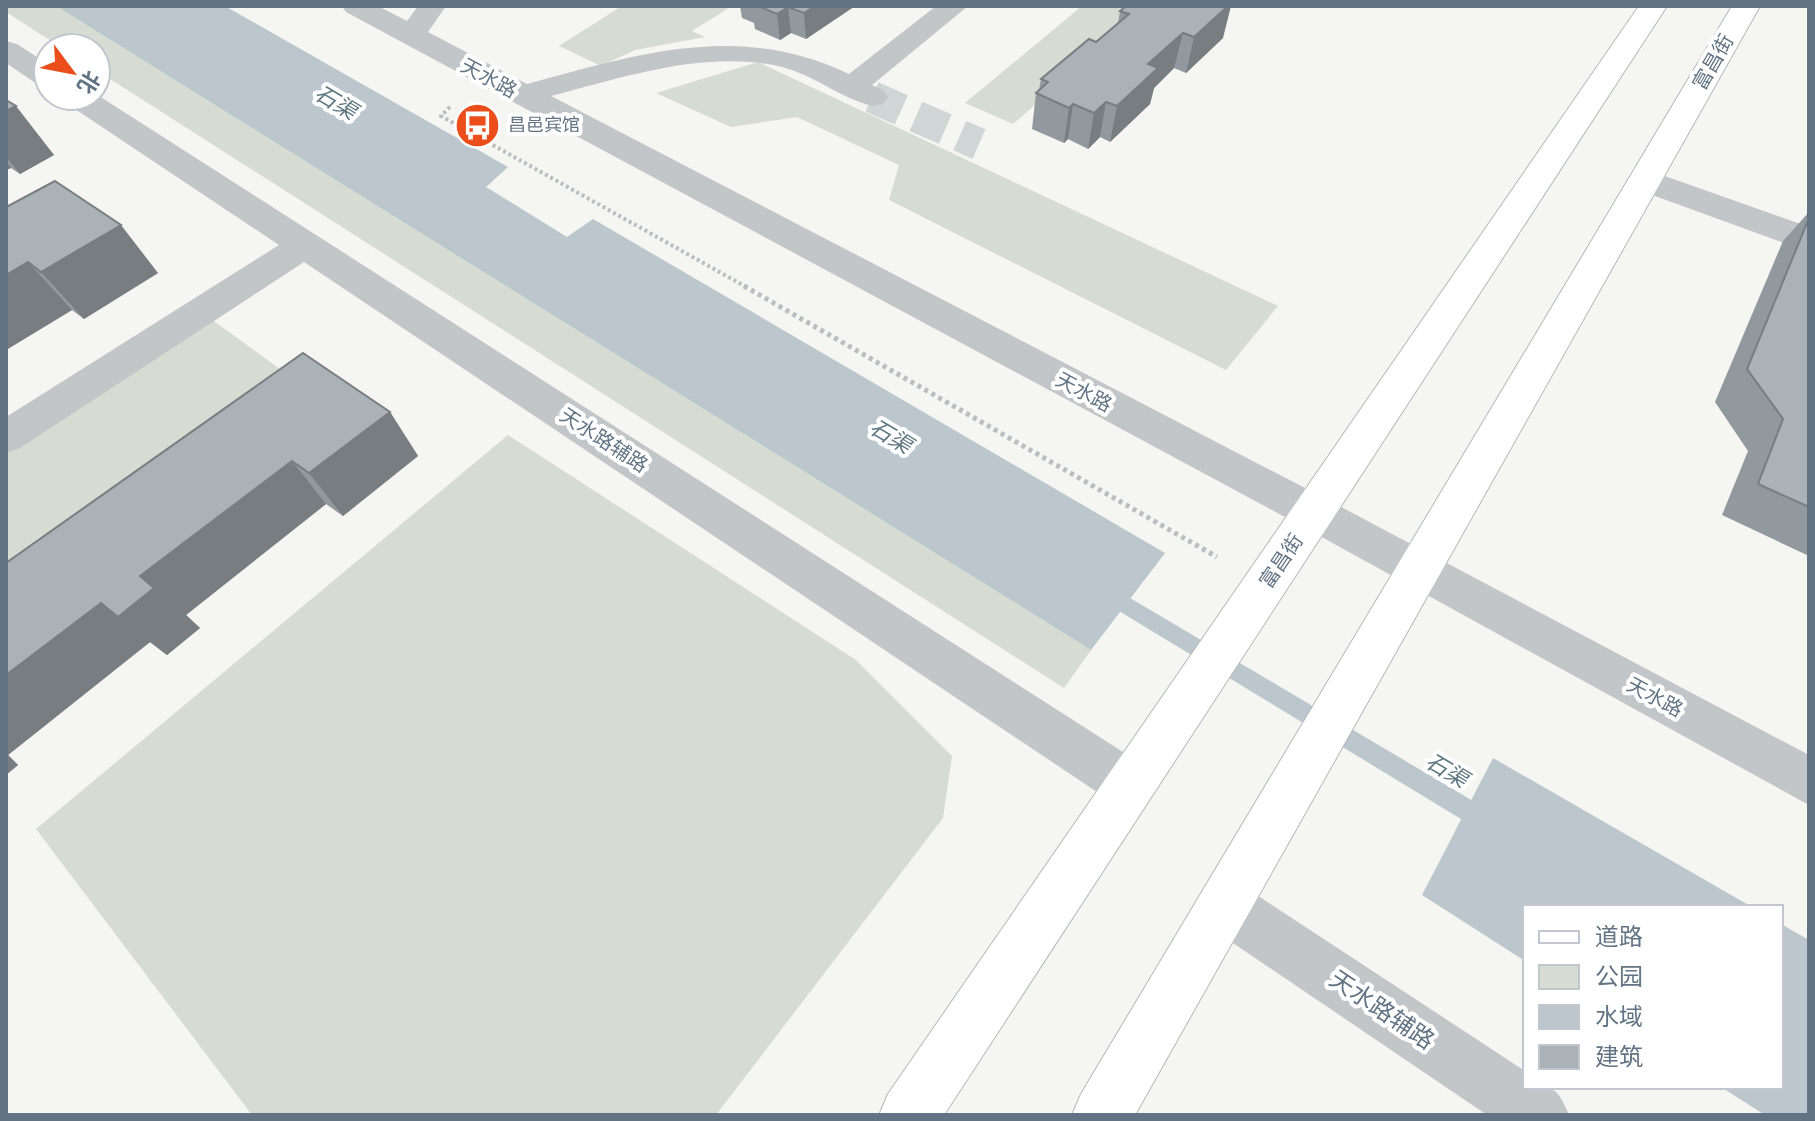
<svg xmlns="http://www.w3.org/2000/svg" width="1815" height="1121" font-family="'IBM Plex Sans','Noto Sans SC',sans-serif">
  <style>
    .green { fill: #d6dcd2 }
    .water { fill: #bbc7cc }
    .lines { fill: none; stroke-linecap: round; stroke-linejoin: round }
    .stream { fill: #bbc7cc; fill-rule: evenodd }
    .minor-tunnel { stroke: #d0d5d6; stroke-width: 32; stroke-dasharray: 32 16; stroke-linecap: butt }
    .major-casing { stroke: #b5b9bd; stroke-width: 2 }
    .path-far1 { stroke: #bbbec0; stroke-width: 4; stroke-dasharray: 3 3; stroke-linecap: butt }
    .path { stroke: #bbbec0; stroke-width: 5; stroke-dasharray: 4 4; stroke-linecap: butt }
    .minor { fill: #c2c6c9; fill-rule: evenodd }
    .major { fill: #fff; fill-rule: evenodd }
    .wall { fill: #92999e }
    .shaded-wall { fill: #777d81 }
    .building { fill: #aab2b8; stroke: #777d81; stroke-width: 2 }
    .labels { text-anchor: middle; stroke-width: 8; stroke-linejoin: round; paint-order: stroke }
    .far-poi-label { font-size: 18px; fill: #627484; stroke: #fff; text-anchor: start }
    .street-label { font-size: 20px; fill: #627484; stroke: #fff }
    .water-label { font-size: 22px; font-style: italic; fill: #5e7781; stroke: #fff }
    .near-street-label { font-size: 24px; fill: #627484; stroke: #fff }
  </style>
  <rect width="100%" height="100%" fill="#f5f5f1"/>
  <path class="green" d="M6,6H56L1091,650L1064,688L96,70V48H62L6,12Z
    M622,6H732L692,31L705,37L635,50L601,66L559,46Z
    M1082,6H1148L1013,124L965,103Z
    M758,62L1278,306L1226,370L889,200L899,165L797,117L731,127L656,93Z
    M211,319L298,382L6,589V452Z
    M508,435L856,660L952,756L943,818L716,1115H252L36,829Z"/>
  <path class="water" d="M56,6H225L508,167L486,187L567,237L593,219L1165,553L1091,650Z
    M1493,758L1752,907H1525V961L1422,895Z
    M1781,924L1809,940V1115H1765L1721,1087H1781Z"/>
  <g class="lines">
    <path class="stream" d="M1103,582L1495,814L1499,822L1495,830L1487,833L1479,830L1096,597L1093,591L1096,585Z"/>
    <path class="minor-tunnel" d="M872,97L979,144"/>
    <defs>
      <path id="major" d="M1639,6H1667L944,1115H879L888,1094Z
        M1732,6H1760L1135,1115H1072L1081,1094Z"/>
    </defs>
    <use href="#major" class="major-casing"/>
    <path class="path-far1" d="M450,107L441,116L748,288"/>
    <path class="path" d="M744,286L1217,557"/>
    <path class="minor" d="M342,6H378L407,21L418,6H446L428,32L527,84C638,54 739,21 849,74L936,6H968L872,85L883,90L888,97L883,104L872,106C840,98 814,75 782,67C706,49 624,77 551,96L1328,500L1809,755V805L1298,524L346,12Z
      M6,41L17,44L48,64V86L37,84L6,63Z
      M96,94L1148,768L1155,785L1148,802L1130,809L1112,802L304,262L20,448L6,453V417L279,245L66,103L61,96Z
      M1645,169L1809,227V252L1633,188L1628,180L1633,172Z
      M1224,878L1243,886L1525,1071V1087C1555,1087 1557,1087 1569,1115H1487L1205,924L1197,905L1205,886Z"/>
    <use href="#major" class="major"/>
  </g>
  <path class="wall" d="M740,6H855L806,39L791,33L780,40L755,29L754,23L742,18Z
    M1120,11L1223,38L1186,73L1174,68L1154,88L1150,104L1110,142L1100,137L1088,149L1068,139L1064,143L1032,129L1036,93L1039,90L1041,79L1096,42L1118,23Z
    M6,100L54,155L20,174L11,168L6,170Z
    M6,207L158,273L84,319L72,310L6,350Z
    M1809,212V556L1722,515L1748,451L1715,402L1783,241Z
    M390,412L418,456L343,516L326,504L186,615L200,628L167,655L150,642L8,755L18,765L6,775V563Z"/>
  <path class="shaded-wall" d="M815,6H855L806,39L804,13Z
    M1222,6H1231L1223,38L1186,73L1194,37Z
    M788,7L791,33L780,40L777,14Z
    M1183,33L1174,68L1154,88L1150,104L1110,142L1117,106L1148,64Z
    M1106,102L1100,137L1088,149L1094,113Z
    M1073,104L1068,139L1064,143L1069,108Z
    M16,106L54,155L20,174L6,157V111Z
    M6,161L11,168L6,170Z
    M121,225L158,273L84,319L41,272Z
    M28,262L72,310L6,350V275Z
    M390,412L418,456L343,516L309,473Z
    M292,461L326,504L186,615L200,628L167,655L150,642L8,755L18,765L6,775V675L101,603L140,576Z"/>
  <path class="building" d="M758,6H815L804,13L788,7L777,14Z
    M1126,6H1228L1194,37L1183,33L1148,64L1158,68L1117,106L1106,102L1094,113L1073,104L1069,108L1036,93L1048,82L1041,79L1089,39L1096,42L1129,14L1120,11Z
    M6,100L16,106L6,111Z
    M55,181L121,225L41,272L28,262L6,275V207Z
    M1809,218V507L1758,484L1783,419L1747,369Z
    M303,353L390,412L309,473L292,461L140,576L154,588L118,617L101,603L6,675V563Z"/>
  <defs>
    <symbol id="bus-disc" viewBox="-11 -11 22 22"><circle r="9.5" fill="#eb4e1b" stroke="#fff"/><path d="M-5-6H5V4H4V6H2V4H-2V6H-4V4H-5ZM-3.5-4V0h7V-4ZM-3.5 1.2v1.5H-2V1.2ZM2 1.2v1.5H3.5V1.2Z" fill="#fff"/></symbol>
  </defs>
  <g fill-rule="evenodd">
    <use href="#bus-disc" x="452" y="100" width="51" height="51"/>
  </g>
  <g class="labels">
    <g class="far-poi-label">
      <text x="508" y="131">昌邑宾馆</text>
    </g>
    <g class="street-label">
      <text transform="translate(1713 62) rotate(-60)" y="7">富昌街</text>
      <text transform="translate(489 78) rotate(28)" y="7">天水路</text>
      <text transform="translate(1084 392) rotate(28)" y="7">天水路</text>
      <text transform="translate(604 440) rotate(33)" y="7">天水路辅路</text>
      <text transform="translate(1281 561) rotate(-56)" y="7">富昌街</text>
      <text transform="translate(1655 697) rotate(28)" y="7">天水路</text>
    </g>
    <g class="water-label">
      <text transform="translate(336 102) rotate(31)" y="8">石渠</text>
      <text transform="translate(891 436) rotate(31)" y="8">石渠</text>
      <text transform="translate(1447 770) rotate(31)" y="8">石渠</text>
    </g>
    <g class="near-street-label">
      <text transform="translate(1382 1010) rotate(34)" y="8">天水路辅路</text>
    </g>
  </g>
  <rect width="1815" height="1121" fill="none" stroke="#627484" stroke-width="16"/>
  <rect x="1523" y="905" width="260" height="184" fill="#ffffff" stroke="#c0c7ce" stroke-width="2"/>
  <rect x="1539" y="931" width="40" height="12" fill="#ffffff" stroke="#c0c7ce" stroke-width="2"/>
  <text x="1595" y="945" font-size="24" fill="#627484">道路</text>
  <rect x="1539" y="965" width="40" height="24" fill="#d6dcd2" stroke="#c0c7ce" stroke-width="2"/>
  <text x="1595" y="985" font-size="24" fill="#627484">公园</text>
  <rect x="1539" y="1005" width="40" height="24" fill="#bbc7cc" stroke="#c0c7ce" stroke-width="2"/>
  <text x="1595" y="1025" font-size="24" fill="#627484">水域</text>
  <rect x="1539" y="1045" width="40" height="24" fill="#aab2b8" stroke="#c0c7ce" stroke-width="2"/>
  <text x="1595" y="1065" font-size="24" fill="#627484">建筑</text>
  <g transform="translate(72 72) rotate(122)"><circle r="38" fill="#ffffff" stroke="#c0c7ce" stroke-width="2"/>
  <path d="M0-6L14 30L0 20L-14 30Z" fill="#eb4e1b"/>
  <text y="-12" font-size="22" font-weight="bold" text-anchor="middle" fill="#627484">北</text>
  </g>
</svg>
